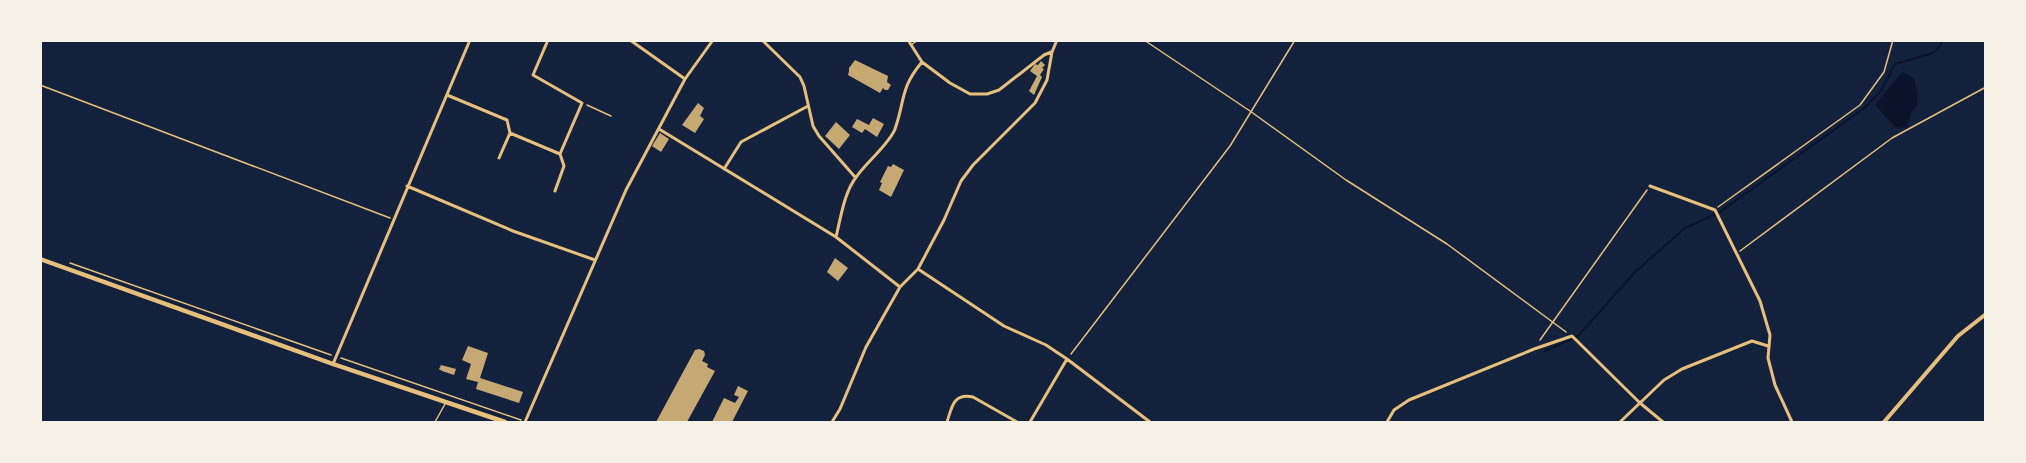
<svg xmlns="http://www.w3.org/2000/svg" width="2026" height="463" font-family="Inter,sans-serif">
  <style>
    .water { fill: #0b132b }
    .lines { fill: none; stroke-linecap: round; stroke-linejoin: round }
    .stream { stroke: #0b132b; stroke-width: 2 }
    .building { fill: #c6a872 }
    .path { stroke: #e5c07b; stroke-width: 1.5 }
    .service { stroke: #e5c07b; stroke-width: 1.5 }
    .minor { stroke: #e5c07b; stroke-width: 3 }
    .tertiary { stroke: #e5c07b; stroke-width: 4 }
    .secondary { stroke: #e5c07b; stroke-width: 4.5 }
  </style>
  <rect width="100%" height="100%" fill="#14213d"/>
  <path class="water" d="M1902,72L1914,78L1918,96L1917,105L1911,113L1907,128L1895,127L1875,105Z"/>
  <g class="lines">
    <path class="stream" d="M1545,351L1578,336L1635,272L1685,228L1720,212L1863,109L1881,91L1895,64L1933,53L1938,49L1943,40"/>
  </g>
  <path class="building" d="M855,60L888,76L887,82L891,85L888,90H885L883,88L880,93L848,75L849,71V68Z
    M1041,61L1045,65L1042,68L1044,69L1040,75L1042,77L1034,95L1029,91L1037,76L1030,71L1035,64L1038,65Z
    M698,103L704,108L700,116L704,119L695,133L682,125Z
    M873,118L884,124L877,137L865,129L862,133L852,127L857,119L869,125Z
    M836,122L850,135L839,149L825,136Z
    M660,133L669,139L661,152L652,146Z
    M893,164L904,170L891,197L879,190L882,183L880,182L888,166L891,167Z
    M835,258L848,268L838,281L827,272Z
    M468,346L488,353L480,378L523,392L519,403L476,389L478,382L466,379L471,364L462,360Z
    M699,349L704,351L705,355L702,361L708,364L707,367L715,371L687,422H656L695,350Z
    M441,365L456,369L454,375L442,371L439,369Z
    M738,386L748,391L732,422H712L724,398L735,403L739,397L734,395Z"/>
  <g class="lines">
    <path class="path" d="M1144,40L1250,111L1346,180L1447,244L1566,332
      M40,85L390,218
      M587,105L611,116
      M1718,207L1860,105L1884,72L1893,40
      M1740,251L1892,138L1986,87
      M70,263L331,355
      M1540,340L1647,190
      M1071,354L1230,146L1295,40
      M341,358L521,420"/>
    <path class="service" d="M911,45L918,40
      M435,422L445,404"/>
    <path class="minor" d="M630,40L685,79
      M762,40L800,77L804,86L813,126L819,136L855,177
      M908,40L922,62L950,83L970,94H987L999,90L1044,55L1051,52
      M447,95L507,120L510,133L560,154L582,103L533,75L548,40
      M659,129L836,237L900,287
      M499,158L510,133
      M724,169L741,142L808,106
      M407,186L513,231L595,260
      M1650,186L1715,210L1760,301L1770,335L1768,358L1775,385L1792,422
      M555,191L564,166L560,154
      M836,237C841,217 844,192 857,176C866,163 890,143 895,129C905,101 900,88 922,62
      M918,269L1004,326L1046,345L1067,359L1150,422
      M333,364L470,40
      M525,422L626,190L685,79L713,40
      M832,422L840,409L866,347L900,287L918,269L944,220L961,181L973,165L1035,103L1047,80L1052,52L1057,40
      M947,422C952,407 953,393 973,397L1017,422
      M1030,422L1067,359
      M1387,422L1394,410L1409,400L1534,349L1572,336L1640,403L1663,422
      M1620,422L1664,380L1682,369L1752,341L1768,346"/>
    <path class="tertiary" d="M1884,422L1958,336L1986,314"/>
    <path class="secondary" d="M40,259L333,364L505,422"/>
  </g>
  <rect width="2026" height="463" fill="none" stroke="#f6f1e7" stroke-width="84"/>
</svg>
